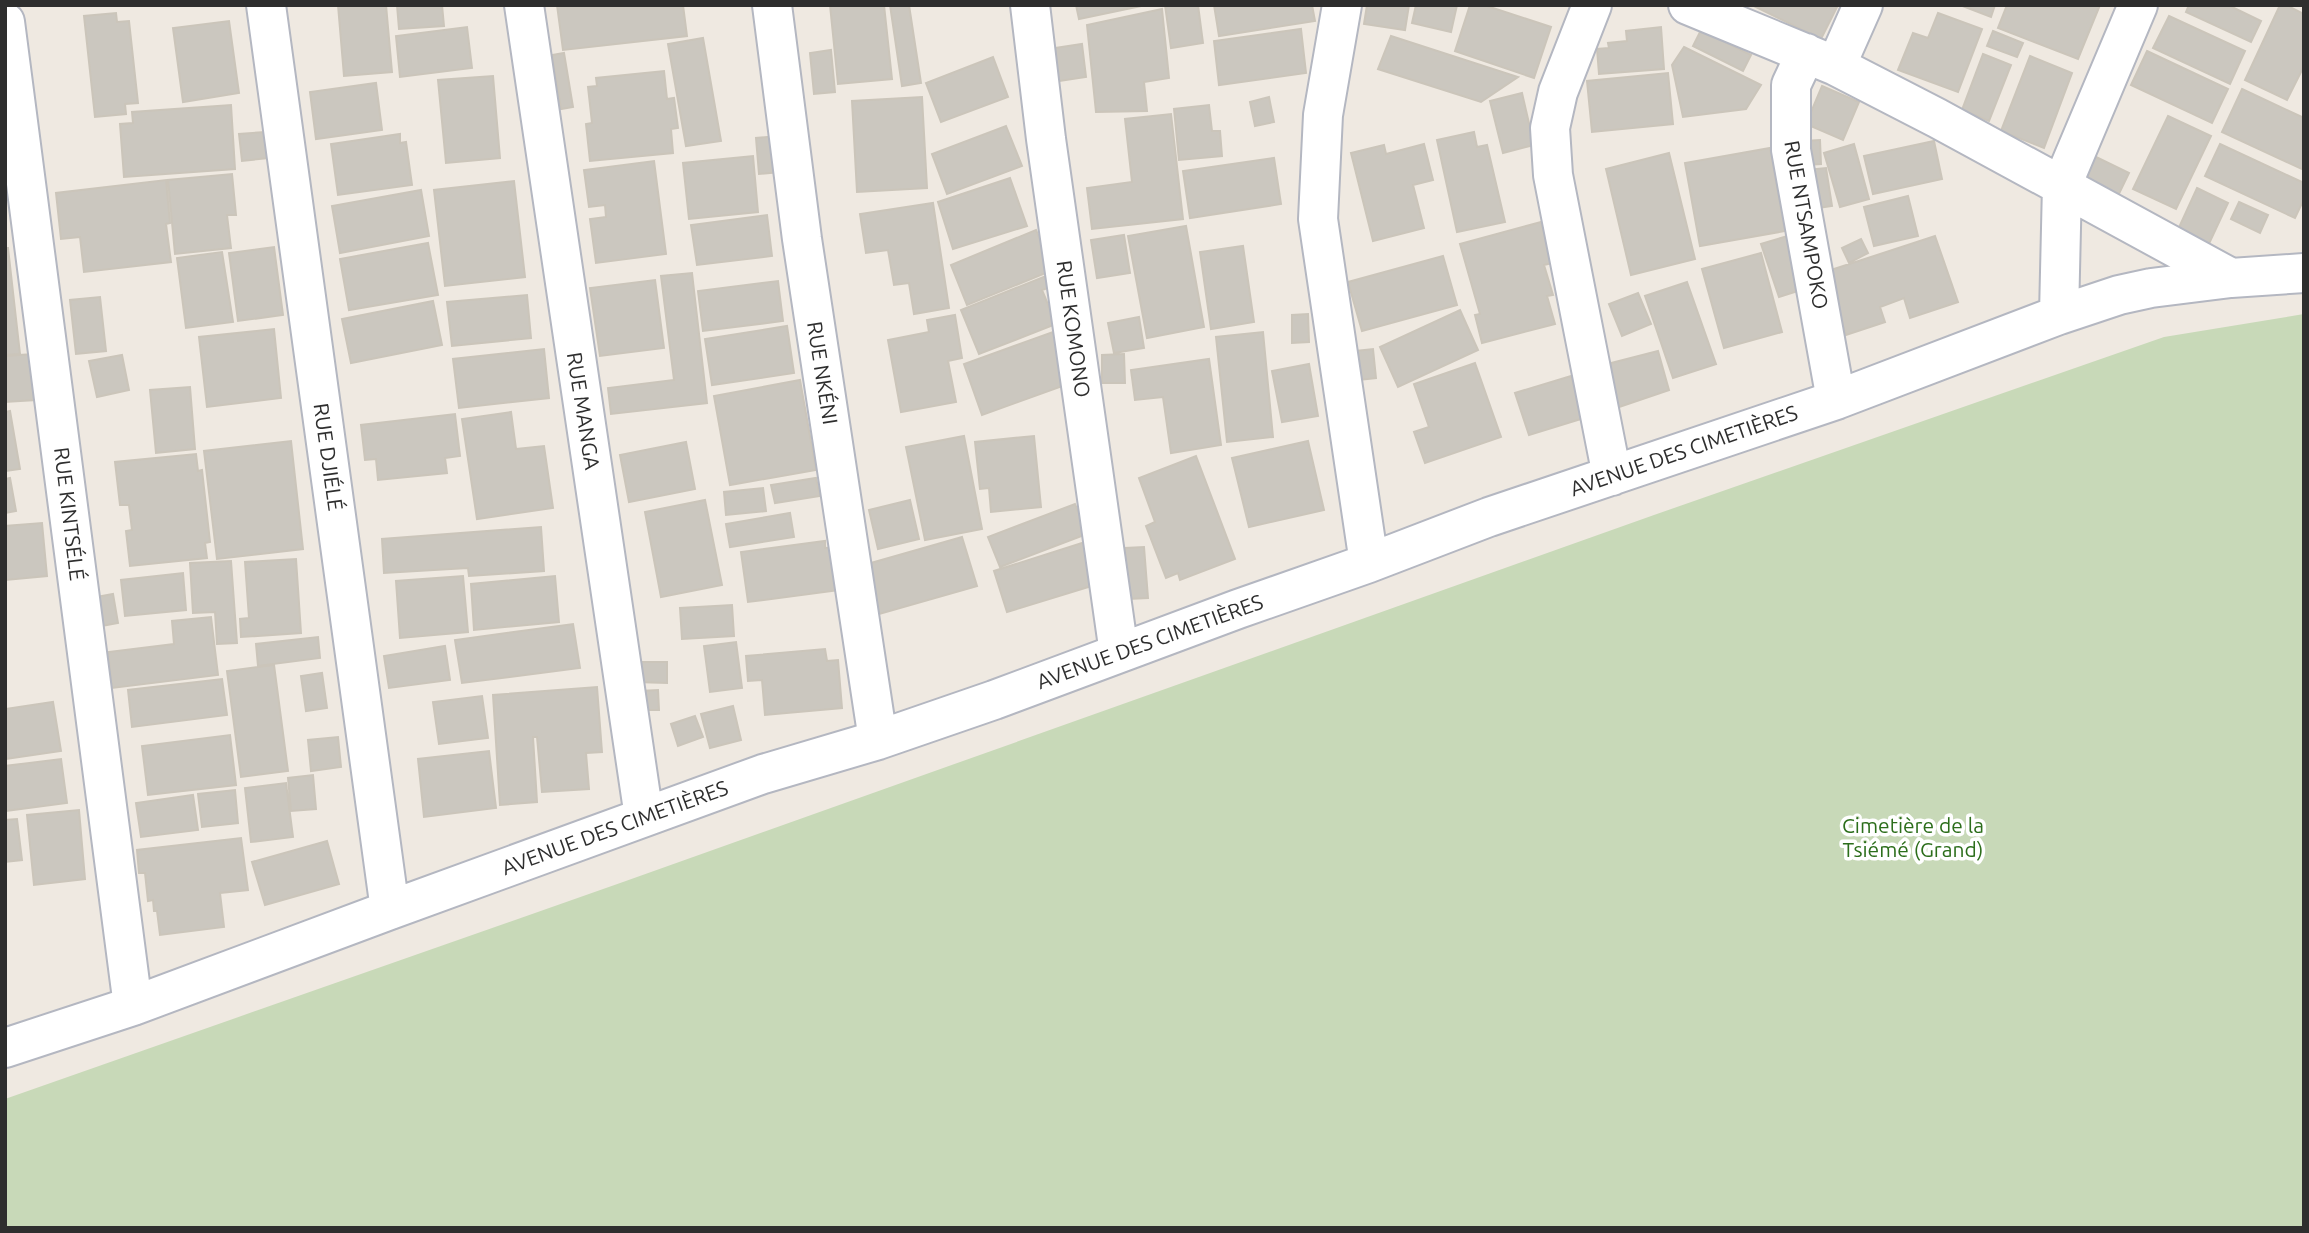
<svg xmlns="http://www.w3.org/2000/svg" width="2309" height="1233" font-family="Ubuntu,sans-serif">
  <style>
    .cemetery { fill: #c8d9b8 }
    .building { fill: #cbc7bf; stroke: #cbc5ba; stroke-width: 2 }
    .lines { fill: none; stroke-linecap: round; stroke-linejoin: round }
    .minor-casing { stroke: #b4b7c1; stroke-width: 42 }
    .minor { stroke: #fff; stroke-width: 38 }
    .labels { text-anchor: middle; stroke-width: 7; stroke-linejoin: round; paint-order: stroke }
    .street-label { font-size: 21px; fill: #2e2e2e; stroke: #fff }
    .park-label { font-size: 21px; fill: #2c6e1b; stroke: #fff }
  </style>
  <rect width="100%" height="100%" fill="#efe9e1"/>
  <path class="cemetery" d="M2304,314V1228H5V1099L623,882L1654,515L2164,337Z"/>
  <path class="building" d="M338,5H386L392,72L344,76Z
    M397,5H442L444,26L399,29Z
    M557,5H683L687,36L563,50Z
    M830,5H884L892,79L838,84Z
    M890,5H909L921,83L902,86Z
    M1076,5H1146L1079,19Z
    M1165,5H1198L1203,43L1171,48Z
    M1214,5H1312L1315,21L1219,36Z
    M1367,5H1409L1405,30L1364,24Z
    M1416,5H1457L1451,32L1412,23Z
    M1470,5H1484L1551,27L1534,78L1455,51Z
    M1752,5H1838L1821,39Z
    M1960,5H1995L1991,17Z
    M2007,5H2100L2078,59L1998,28Z
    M2189,5H2228L2261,21L2251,42L2186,12Z
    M2280,5H2286L2304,14V66L2287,100L2245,80Z
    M1162,9L1169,78L1144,82L1147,111L1096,112L1087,25Z
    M116,13L117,22L129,21L138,103L125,104L126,114L95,117L84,16Z
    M1938,13L1982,29L1958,92L1898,70L1913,33L1928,38Z
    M2169,16L2245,51L2230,84L2153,48Z
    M229,21L239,93L183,102L173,28Z
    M467,27L472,68L400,77L396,36Z
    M1661,27L1664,69L1599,74L1597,49L1609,48L1608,43L1627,41L1626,31Z
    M1301,29L1306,73L1219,85L1214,41Z
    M1701,30L1751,55L1743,71L1693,46Z
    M1993,31L2023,43L2017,57L1987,46Z
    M1391,36L1518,77L1481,102L1378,69Z
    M703,38L721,141L686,146L668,44Z
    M1082,44L1086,77L1052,82L1048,49Z
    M1684,47L1761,85L1746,109L1683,117L1672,65Z
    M831,50L835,92L814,94L810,53Z
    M2147,51L2228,89L2212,123L2131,85Z
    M564,53L573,107L561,109L552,55Z
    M1983,54L2011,65L1989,121L1962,110Z
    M2030,56L2072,73L2044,148L2001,131Z
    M993,57L1008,97L941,122L926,83Z
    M664,71L667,99L674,98L678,128L671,129L673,153L590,161L586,124L592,123L588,87L597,86L596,78Z
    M1668,73L1673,124L1592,132L1587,81Z
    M493,76L500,158L446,163L438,80Z
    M376,83L382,130L316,139L310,92Z
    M1822,86L1859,102L1843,140L1806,124Z
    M2242,89L2304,118V170L2222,132Z
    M1522,93L1534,145L1503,153L1490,101Z
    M922,97L927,188L857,192L852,101Z
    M1269,97L1274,122L1255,126L1250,102Z
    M231,105L235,169L124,177L120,124L133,123L132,112Z
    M1209,105L1212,131H1220L1222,156L1179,160L1174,109Z
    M1171,114L1183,219L1092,229L1087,188L1132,182L1125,119Z
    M2168,116L2211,136L2176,209L2133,189Z
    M1006,126L1022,166L947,194L932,154Z
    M265,132L268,158L242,161L239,134Z
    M1474,132L1477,147L1487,145L1505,222L1457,232L1437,140Z
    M400,134V143L406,142L412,185L338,195L331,144Z
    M777,136L780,172L759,174L756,138Z
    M1820,140L1821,164L1806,165L1804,141Z
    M1934,141L1942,179L1873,194L1864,156Z
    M1424,144L1433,180L1413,185L1424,228L1373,241L1351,153L1384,145L1386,154Z
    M1854,144L1869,199L1840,207L1824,153Z
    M2220,144L2304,183V199L2295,218L2205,176Z
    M1770,148L1785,231L1700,246L1685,163Z
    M1669,153L1695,259L1631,275L1606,169Z
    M753,156L758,212L689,219L683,163Z
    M2094,156L2129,173L2116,200L2082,183Z
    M1274,158L1281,204L1190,218L1183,171Z
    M654,161L666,254L596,263L590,219L606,217L605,205L589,207L584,170Z
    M1826,168L1832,206L1811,209L1807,170Z
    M232,174L236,215H227L231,248L175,254L168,180Z
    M1010,178L1027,226L953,249L938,202Z
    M166,180L170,223L166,224L171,262L84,272L80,237L61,239L56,193Z
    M514,181L525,277L445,286L434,190Z
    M2197,188L2228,203L2207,248L2176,234Z
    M421,190L429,236L340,253L332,206Z
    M1908,196L1918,236L1874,246L1864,207Z
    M2239,202L2268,215L2260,233L2231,219Z
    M933,203L949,308L914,314L909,283L894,285L888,250L866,253L860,214Z
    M767,215L772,256L697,265L691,225Z
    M1541,222L1552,263L1544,265L1553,295L1547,296L1555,324L1482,343L1475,315L1480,314L1460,244Z
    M1186,226L1204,327L1147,338L1128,236Z
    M1036,230L1053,270L967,305L951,265Z
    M1124,235L1130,273L1097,278L1091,240Z
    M1791,235L1807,288L1779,297L1761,244Z
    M1935,236L1958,302L1910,318L1904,298L1880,307L1885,322L1846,335L1825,272Z
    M1861,239L1868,253L1849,263L1842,248Z
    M428,243L438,295L349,310L340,259Z
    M1243,246L1254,322L1211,329L1200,252Z
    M274,247L283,315L238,321L229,253Z
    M5,248H8L20,354L5,355Z
    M222,252L233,322L186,328L177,258Z
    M1761,253L1782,332L1724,348L1702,269Z
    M1443,256L1457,305L1362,331L1348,282Z
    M692,273L707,403L611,414L608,388L674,380L661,276Z
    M1046,276L1051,287L1042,290L1056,324L979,354L961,310Z
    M655,280L664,348L600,356L590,288Z
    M778,281L783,321L703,331L698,291Z
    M1687,282L1716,364L1673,378L1645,296Z
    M1638,293L1651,324L1622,336L1609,304Z
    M527,295L531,338L452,346L447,302Z
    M100,297L106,351L76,354L70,300Z
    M433,301L442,345L351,363L342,319Z
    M1460,310L1478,350L1398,387L1380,347Z
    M1308,314L1309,342L1292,343V315Z
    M955,315L962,358L948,361L956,402L901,412L888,340L929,332L927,320Z
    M1139,317L1144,348L1114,353L1108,323Z
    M787,326L794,373L712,385L705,339Z
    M274,329L281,398L207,407L199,337Z
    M1053,332L1071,383L982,415L964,364Z
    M1263,332L1273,437L1227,442L1216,337Z
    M544,349L549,398L459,408L453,359Z
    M1373,349L1376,378L1359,380L1356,351Z
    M1658,351L1669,390L1613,409L1611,363Z
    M33,354L36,400L5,402V356Z
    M1124,354L1125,383H1102V355Z
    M122,355L129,390L97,397L89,361Z
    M1209,359L1221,445L1171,453L1163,397L1135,400L1131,370Z
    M1475,363L1501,437L1425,463L1414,432L1429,427L1414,384Z
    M1309,364L1318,416L1282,422L1272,371Z
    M1571,376L1584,418L1529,435L1515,393Z
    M800,380L816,470L730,485L714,396Z
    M190,387L195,449L156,453L150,390Z
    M10,411L20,469L5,471V412Z
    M511,412L516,449L544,446L553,508L477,519L462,419Z
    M455,414L460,456L445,458L447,473L378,480L376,459L365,460L361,425Z
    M964,436L982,529L925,540L906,447Z
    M1034,436L1041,507L991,512L989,488L980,489L975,442Z
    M291,441L303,549L217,559L204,451Z
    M1308,441L1324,510L1249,527L1232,458Z
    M686,442L695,489L629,502L620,455Z
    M196,454L198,471L202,470L210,542L205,543L207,558L130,566L126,531L132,530L129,505H120L115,462Z
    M1196,456L1235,559L1180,580L1178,573L1166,578L1146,526L1155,522L1139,478Z
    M10,478L16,511L5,513V479Z
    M816,478L820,496L775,503L771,485Z
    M763,488L766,511L726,515L724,492Z
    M705,500L722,585L661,597L645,512Z
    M910,500L919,539L878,549L869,510Z
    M1075,504L1087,534L1000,567L988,537Z
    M790,513L794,537L730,547L726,524Z
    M42,523L47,576L6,580L5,526Z
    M541,527L544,571L469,576L468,568L384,573L382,539Z
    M962,537L977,586L879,614L864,565Z
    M825,541V548L835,547L840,590L748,602L741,552Z
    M1085,542L1098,584L1007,612L994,571Z
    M1144,547L1148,598L1128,599L1125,548Z
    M296,559L301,633L241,637L240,619L249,618L245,562Z
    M231,561L237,643L217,644L215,612L193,613L190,563Z
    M183,573L186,610L125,616L121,580Z
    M463,576L468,632L400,638L396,581Z
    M555,576L559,622L474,630L471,584Z
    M113,594L118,623L96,627L91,598Z
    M732,605L734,636L682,639L680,608Z
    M211,617L218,675L112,688L108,652L174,644L172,621Z
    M573,624L580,668L462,683L455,640Z
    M318,637L320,658L258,666L256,644Z
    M736,642L742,688L710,692L704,646Z
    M445,646L450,680L389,688L384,656Z
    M825,649L827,661L838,660L842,708L765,715L762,680L748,681L746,656Z
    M636,662H667V683L635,682Z
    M274,665L288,771L241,777L227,671Z
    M322,673L327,708L306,711L301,676Z
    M222,679L227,715L132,727L128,690Z
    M597,687L602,752L586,753L589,789L542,792L537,737H533L537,802L500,805L493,695Z
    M658,690L659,710H641L640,691Z
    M482,696L488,738L439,744L433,702Z
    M53,702L61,751L5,759V709Z
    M733,706L741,740L710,748L701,714Z
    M695,716L703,737L678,746L671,724Z
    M230,735L236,785L148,795L142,746Z
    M338,737L341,767L311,771L308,740Z
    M489,751L496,808L424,817L418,759Z
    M61,759L67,803L5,811V766Z
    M313,775L316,809L291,811L288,778Z
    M286,783L293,837L251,842L245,788Z
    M235,790L238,823L202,827L198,794Z
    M193,795L198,830L141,837L136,803Z
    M79,810L85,879L34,885L27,815Z
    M17,819L22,860L5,862V820Z
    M241,838L248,890L220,893L224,927L160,935L157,911H154L153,900L148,901L145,873H139L137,850Z
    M327,841L339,884L265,905L252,862Z"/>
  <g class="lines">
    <defs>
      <path id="minor" d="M266,5L390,910
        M524,5L644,817
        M772,5L802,239L878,740
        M1030,5L1046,139L1119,653
        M1342,5L1323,115L1318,219L1369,563
        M1592,5L1558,92L1550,128L1553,175L1612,476
        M1688,5L1836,66L1937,118L2231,278
        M5,22L133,1006
        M1806,53L1791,85V150L1836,400
        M1836,66L1863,5
        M2059,315L2062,185L2138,5
        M5,1048L133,1006L390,910L763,774L878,740L994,700L1238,609L1369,563L1489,517L1836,400L2059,315L2119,295L2151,288L2231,278L2304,273"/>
    </defs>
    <use href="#minor" class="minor-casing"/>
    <use href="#minor" class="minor"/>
  </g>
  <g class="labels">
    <g class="street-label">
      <text transform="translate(1806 225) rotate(80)" y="7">RUE NTSAMPOKO</text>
      <text transform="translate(1073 329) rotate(82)" y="7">RUE KOMONO</text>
      <text transform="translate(822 373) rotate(81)" y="7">RUE NKÉNI</text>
      <text transform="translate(583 411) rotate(81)" y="7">RUE MANGA</text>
      <text transform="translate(1684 451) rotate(-19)" y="7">AVENUE DES CIMETIÈRES</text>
      <text transform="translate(328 457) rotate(82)" y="7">RUE DJIÉLÉ</text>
      <text transform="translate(69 514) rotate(83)" y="7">RUE KINTSÉLÉ</text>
      <text transform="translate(1150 642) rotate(-20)" y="7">AVENUE DES CIMETIÈRES</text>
      <text transform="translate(615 828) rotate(-20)" y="7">AVENUE DES CIMETIÈRES</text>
    </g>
    <g class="park-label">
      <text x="1913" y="833">Cimetière de la<tspan x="1913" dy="24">Tsiémé (Grand)</tspan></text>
    </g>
  </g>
  <rect width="2309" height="1233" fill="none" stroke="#2e2e2e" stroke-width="14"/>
</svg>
